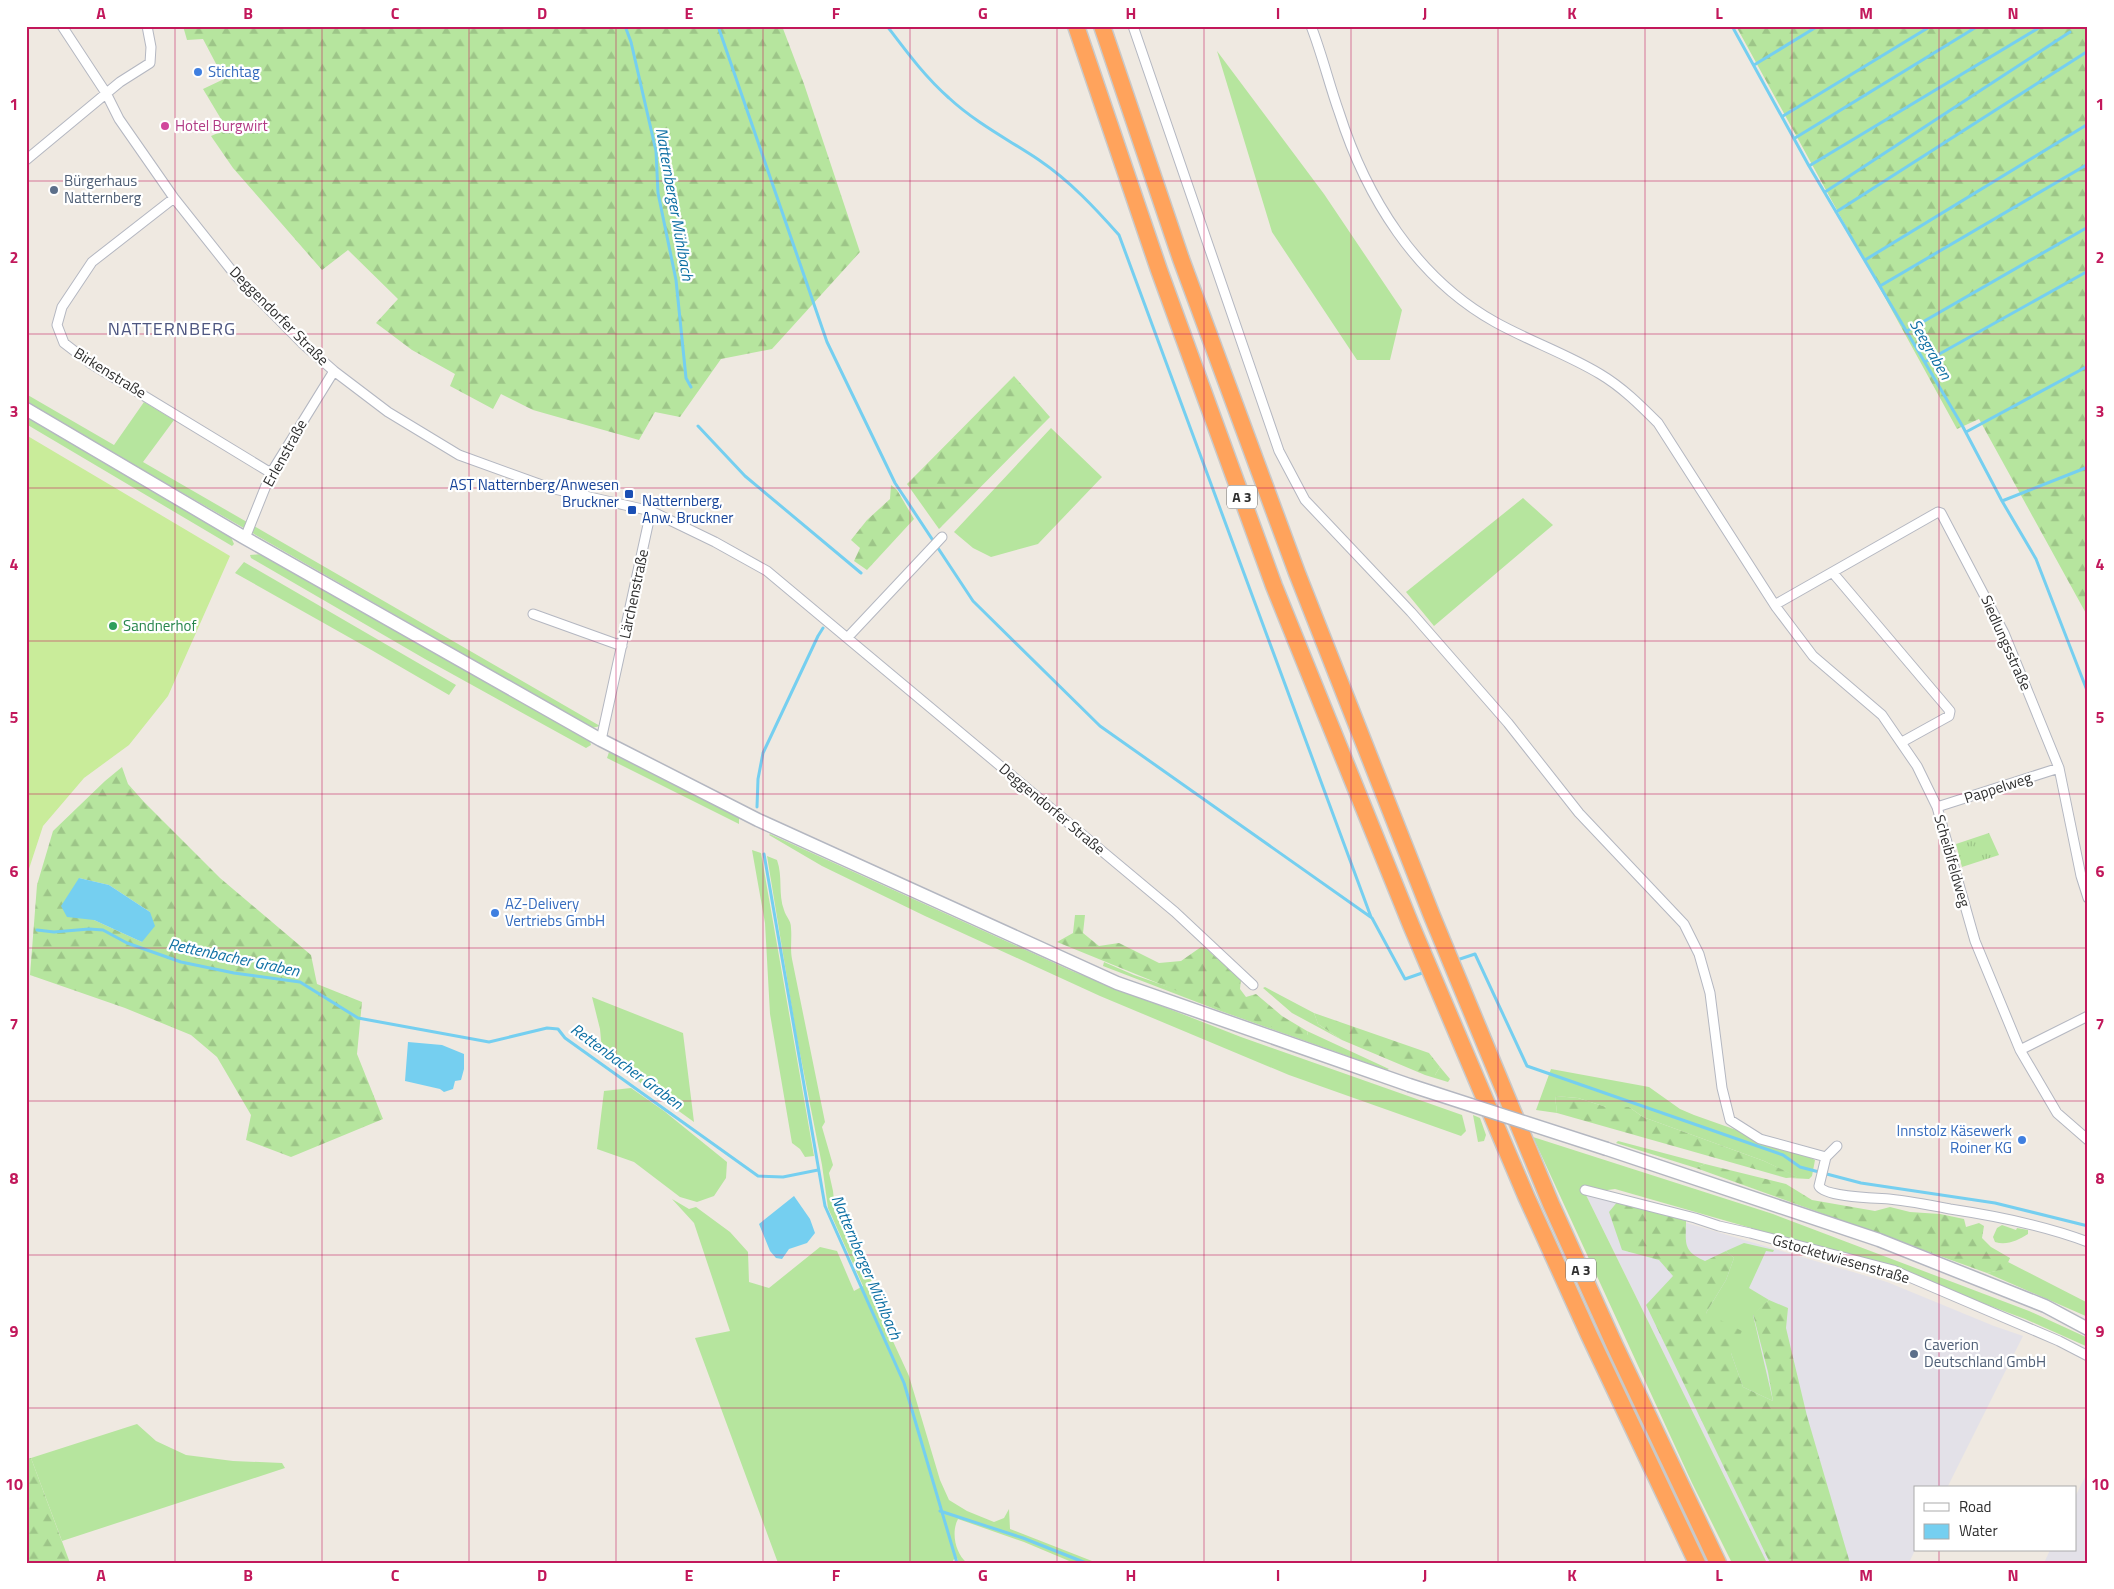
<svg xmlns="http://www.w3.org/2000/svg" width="2114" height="1589" font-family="'Titillium Web',sans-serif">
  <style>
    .industrial { fill: #e3e1e8 }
    .grass { fill: #b6e59e }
    .forest { fill: url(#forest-firs); fill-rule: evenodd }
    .park { fill: url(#park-tufts) }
    .pitch { fill: #c9ec9a }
    .water { fill: #75cff0 }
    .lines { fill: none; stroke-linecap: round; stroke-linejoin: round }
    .stream { stroke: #75cff0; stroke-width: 3 }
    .street-casing { stroke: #b4b7c1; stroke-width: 11 }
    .secondary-casing { stroke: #b4b7c1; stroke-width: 15 }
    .highway-casing { stroke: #c9c9c9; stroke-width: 19 }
    .street { stroke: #fff; stroke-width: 9 }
    .secondary { stroke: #fff; stroke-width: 12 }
    .highway { stroke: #ffa35c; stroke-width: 16 }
    .secondary-bridge-casing { stroke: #b4b7c1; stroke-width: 15; stroke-linecap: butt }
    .secondary-bridge { stroke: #fff; stroke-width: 12 }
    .grid { fill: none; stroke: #c2185b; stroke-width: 1; stroke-opacity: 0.55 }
    .shop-dot { fill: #3f7fe0; stroke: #fff; stroke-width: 2 }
    .hotel-dot { fill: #d1479c; stroke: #fff; stroke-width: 2 }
    .service-dot { fill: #5c6f8a; stroke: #fff; stroke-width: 2 }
    .transit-dot { fill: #1a4fb4; stroke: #fff; stroke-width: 2 }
    .leisure-dot { fill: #2e9e5b; stroke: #fff; stroke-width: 2 }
    .labels { text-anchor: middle; stroke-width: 4.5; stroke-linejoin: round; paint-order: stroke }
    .shield { fill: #fff; stroke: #6d6d6d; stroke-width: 1 }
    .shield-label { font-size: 14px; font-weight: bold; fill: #2e2e2e }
    .shop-label { font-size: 15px; fill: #366cbe; stroke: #fff; text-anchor: start }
    .hotel-label { font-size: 15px; fill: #b23c85; stroke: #fff; text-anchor: start }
    .service-label { font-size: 15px; fill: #4e5e75; stroke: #fff; text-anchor: start }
    .street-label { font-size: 15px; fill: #2e2e2e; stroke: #fff }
    .transit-label { font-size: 15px; fill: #164399; stroke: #fff; text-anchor: end }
    .leisure-label { font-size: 15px; fill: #27864d; stroke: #fff; text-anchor: start }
    .water-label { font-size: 16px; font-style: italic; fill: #0d6fa3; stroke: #fff }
    .quarter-label { font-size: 18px; letter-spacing: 1px; fill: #4d5680; stroke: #fff }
    .neatline { fill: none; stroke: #c2185b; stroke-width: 2 }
    .grid-label { font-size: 16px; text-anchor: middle; font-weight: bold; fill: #c2185b }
  </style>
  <defs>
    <pattern id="forest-firs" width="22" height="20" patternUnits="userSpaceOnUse" patternTransform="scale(1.25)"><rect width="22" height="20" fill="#b6e59e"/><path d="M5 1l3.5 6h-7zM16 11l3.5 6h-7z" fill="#9dc588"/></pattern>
    <pattern id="park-tufts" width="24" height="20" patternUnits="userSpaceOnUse" patternTransform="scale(1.25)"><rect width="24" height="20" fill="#b6e59e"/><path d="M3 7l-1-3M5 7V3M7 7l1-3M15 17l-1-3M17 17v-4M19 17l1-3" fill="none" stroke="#9dc588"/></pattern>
  </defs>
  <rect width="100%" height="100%" fill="#efe9e1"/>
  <path class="industrial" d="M1585,1193L1887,1282L1994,1326L2023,1336L1947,1488H1915V1550L1909,1563H1767Z
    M2088,1471V1563H2044L2050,1550H2075V1497Z"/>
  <path class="grass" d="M1217,51L1324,194L1402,310L1390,360H1357L1272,232Z
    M26,394L114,445L144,402L174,420L143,462L600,726L592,728L26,403Z
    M26,416L230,535L234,544L232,546L26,424Z
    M1051,428L1102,477L1038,544L991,557L973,548L954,532Z
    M1523,498L1553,525L1434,626L1406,592Z
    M261,554L587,738L590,741L591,745L586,748L425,659L251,558L250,555Z
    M244,562L456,685L449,695L368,648L235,573Z
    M609,752L739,818V824L607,758Z
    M770,834L1072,971L1241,1037L1462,1115L1466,1131L1461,1136L1289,1075L1100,996L925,916L822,866L769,835Z
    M752,850L761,853L814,1156L805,1157L800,1149L792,1143L770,1014L765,923Z
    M767,856L777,860C783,877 778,894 784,910C786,917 791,920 791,928C792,939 790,948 792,959L825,1122L822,1127L833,1165L829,1173L833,1191L835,1210L872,1280L867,1285L909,1376L940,1480L949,1500L967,1511L994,1522L1004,1518L1009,1509L1010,1529L1092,1561L1114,1563H1074L1024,1542L958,1519C951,1532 955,1553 967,1563H959L957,1558L953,1560L954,1563H778L695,1338L730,1331L694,1223L672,1199L689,1209L696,1207L730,1232L748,1252L749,1282L769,1288L820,1247L837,1251L854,1291L863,1286L828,1208L822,1165L796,1033Z
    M1104,962L1134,975L1308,1035L1307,1031L1389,1069L1387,1070L1215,1009L1103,966Z
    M1265,987L1314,1013L1318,1024L1342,1040L1292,1013L1263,988Z
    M592,997L683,1033L694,1122L644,1086L602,1050L600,1029Z
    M1440,1067L1450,1079L1448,1082L1425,1075H1435Z
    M1551,1069L1649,1087L1680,1109L1694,1115L1798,1152L1815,1160L1812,1176L1809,1179L1790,1178L1797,1177L1764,1161L1643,1117L1629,1107H1606L1578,1098L1555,1096L1557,1113L1536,1110Z
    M631,1088L664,1111L727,1162L726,1178L714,1196L697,1202L680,1197L634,1162L597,1149L604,1091Z
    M1473,1115L1480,1118L1486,1135L1484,1141L1478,1142Z
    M1533,1137L1773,1214L2029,1311L2088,1338V1347L2025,1319L1884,1266L1615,1189L1585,1193L1767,1563H1732L1692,1483Z
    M1618,1141L1705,1164L1696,1168L1616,1143Z
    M2002,1225L2016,1230L2017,1228L2028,1230V1234C2018,1240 2007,1246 1995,1242L1993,1237L1997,1228Z
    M1744,1243L1774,1250L1773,1252L1766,1251L1749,1288L1769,1300L1753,1315L1773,1401L1743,1387L1731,1353L1706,1313L1726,1280L1734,1258L1726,1251Z
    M2008,1262L2088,1303V1317L1987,1273L2004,1269Z
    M137,1424L156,1441L186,1455L233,1461L282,1463L285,1468L62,1541L31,1458Z"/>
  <path class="forest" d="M183,26H782L804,84L860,252L772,349L721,359L680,417L655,412L639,440L533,410L501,394L493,409L450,386L455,374L412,350L376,323L398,299L348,250L322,270L233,168L211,136L227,129L203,89L224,79L203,39L187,40Z
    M1736,26H2088V617L1979,419L1957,429Z
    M1014,376L1050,417L939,529L907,484Z
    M891,485L897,490L914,519L867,570L854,561L860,548L851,540L867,520L890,499Z
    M122,767L128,784L144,802L220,878L311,955L317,984L362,1002L357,1054L383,1119L291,1157L246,1140L251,1115L217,1057L191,1035L125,1008L30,975L37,885L53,831L105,781ZM79,878L109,885L150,912L142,942L94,920Z
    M1075,915H1085L1083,933L1099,946L1119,943L1159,963L1181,961L1201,947L1205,948L1241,979L1240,989L1246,997L1256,994L1282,1016L1307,1031L1308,1036L1283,1031L1219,1008L1057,942L1073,933Z
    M1314,1013L1429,1053L1440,1067L1435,1075H1425L1342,1040L1318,1024Z
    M1555,1096L1578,1098L1606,1107H1629L1643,1117L1764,1161L1798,1177L1786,1178L1557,1113Z
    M1705,1164L1786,1184L1812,1200L1875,1211L1890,1207L1910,1212L1940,1214L1964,1219L1966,1227L1979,1223L1984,1226L1982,1238L1991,1247L2010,1258L2005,1269L1987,1273L1696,1168Z
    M1618,1201L1686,1220C1686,1243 1682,1251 1705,1261L1726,1251L1734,1258L1726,1280L1706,1313L1742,1331L1731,1353L1743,1387L1773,1401L1768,1372L1753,1314L1769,1300L1788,1308L1786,1328L1807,1416L1850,1563H1770L1646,1305L1673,1276L1659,1260L1622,1250L1609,1212Z
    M31,1458L70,1563H26V1459Z"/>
  <path class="park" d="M1989,833L1999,855L1962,867L1956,844Z"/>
  <path class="pitch" d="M26,435L230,556L168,696L129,745L84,778L43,826L26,878Z"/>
  <path class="water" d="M79,878L109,885L150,912L155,926L142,942L94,920L67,917L61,906Z
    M408,1042L442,1045L464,1054V1069L461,1080L455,1081L453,1089L444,1092L440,1089L405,1081Z
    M794,1196L810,1219L815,1233L807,1243L789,1249L782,1259L776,1258L770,1251L759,1224Z"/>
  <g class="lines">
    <path class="stream" d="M625,26L631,42L656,151L658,193L676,280L686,378L691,387
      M718,26L827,342L895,483L973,601L1100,726L1372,918L1405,979L1425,972
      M887,26C906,51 925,77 949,98C976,123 1009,140 1039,160C1070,181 1095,208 1119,235L1371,917
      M1732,26L1809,166L1963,427L2002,501L2036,559L2088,693
      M1754,65L1818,26
      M1783,116L1931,26
      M1795,138L1978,26
      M1809,166L2042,26
      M1825,192L2070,32
      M1836,212L2088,51
      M1865,260L2088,124
      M1880,286L2088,164
      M1907,331L2088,227
      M1925,362L2088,271
      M698,426L745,476L861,573
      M1966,432L2088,366
      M2002,501L2088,467
      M757,807L758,779L763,753L818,636L823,628
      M764,854L825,1206L904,1383L957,1563
      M37,930L54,932L89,929L103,930L127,943L181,962L234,973L300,982L358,1018L489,1042L547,1028L558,1029L565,1038L758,1176L783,1177L818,1170
      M1457,960L1475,954L1527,1066L1783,1155L1800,1167L1861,1183L1995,1203L2088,1226
      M940,1511L1023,1538L1086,1563"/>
    <defs>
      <path id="street" d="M62,26L106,93L119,119L174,198L236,276L302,343L334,371L388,412L459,455L550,488L651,511L715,542L767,571L1175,912L1253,985
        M1133,26L1279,451L1305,500L1411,612L1508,723L1579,813L1684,924L1699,954L1710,993L1722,1088L1730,1120L1760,1139L1826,1157
        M1311,26C1322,54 1329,84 1339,112C1366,197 1416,278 1495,322C1529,341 1567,354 1600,374C1622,387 1640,405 1658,423L1776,607L1813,656L1882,715L1917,766L1937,807L1975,941L2020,1050L2057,1113L2088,1140
        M26,160L120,82L150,63L151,47L147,26
        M174,198L92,262L62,307L57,325L64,343L90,363L271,473
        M245,538L271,473L334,371
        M1833,573L1950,711L1949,716L1902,742
        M1776,607L1778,603L1938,512L1941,513L2004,633L2059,768L2081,876L2088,898
        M533,614L622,646
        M848,637L942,537
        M601,740L651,511
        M1937,807L2059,768
        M2020,1050L2088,1016
        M1837,1146L1826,1157L1819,1186C1825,1197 1875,1198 1889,1199C1909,1201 1930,1205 1950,1209C1997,1216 2043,1225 2088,1242
        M1585,1190L1695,1218L1719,1226L1750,1233L1893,1270L2059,1341L2088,1356"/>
      <path id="secondary" d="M26,409L245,538L601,740L758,820L1117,983L1409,1085
        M1607,1149L1879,1240L2045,1306L2088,1329"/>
      <path id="highway" d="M1076,26L1159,270L1274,586L1411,925L1526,1196L1589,1335L1697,1563
        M1102,26L1181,259L1297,573L1432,916L1551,1204L1615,1346L1718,1563"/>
    </defs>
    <use href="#street" class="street-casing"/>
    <use href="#secondary" class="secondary-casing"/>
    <use href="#highway" class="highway-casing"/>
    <use href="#street" class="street"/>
    <use href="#secondary" class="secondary"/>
    <use href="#highway" class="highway"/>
    <defs>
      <path id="secondary-bridge" d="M1409,1085L1607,1149"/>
    </defs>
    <use href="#secondary-bridge" class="secondary-bridge-casing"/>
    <use href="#secondary-bridge" class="secondary-bridge"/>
  </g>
  <path class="grid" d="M175,26V1563M322,26V1563M469,26V1563M616,26V1563M763,26V1563M910,26V1563M1057,26V1563M1204,26V1563M1351,26V1563M1498,26V1563M1645,26V1563M1792,26V1563M1939,26V1488M26,181H2088M26,334H2088M26,488H2088M26,641H2088M26,794H2088M26,948H2088M26,1101H2088M26,1255H2088M26,1408H2088M1939,1550V1563"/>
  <g class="shop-dot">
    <circle cx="198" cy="72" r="5"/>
    <circle cx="495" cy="913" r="5"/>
    <circle cx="2022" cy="1140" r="5"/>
  </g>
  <circle class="hotel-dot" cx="165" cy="126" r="5"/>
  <g class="service-dot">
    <circle cx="54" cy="190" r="5"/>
    <circle cx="1914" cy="1354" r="5"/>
  </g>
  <g class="transit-dot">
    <rect x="624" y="489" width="10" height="10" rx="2.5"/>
    <rect x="627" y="505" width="10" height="10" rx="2.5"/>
  </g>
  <circle class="leisure-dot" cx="113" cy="626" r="5"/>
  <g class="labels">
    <g class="shield">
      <rect x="1227" y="485.5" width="30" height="23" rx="4"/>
      <rect x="1566" y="1258.5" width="30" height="23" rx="4"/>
    </g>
    <g class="shield-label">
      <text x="1242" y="502">A 3</text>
      <text x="1581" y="1275">A 3</text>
    </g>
    <g class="shop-label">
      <text x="208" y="77">Stichtag</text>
      <text x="505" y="909">AZ-Delivery<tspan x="505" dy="17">Vertriebs GmbH</tspan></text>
      <text x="2012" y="1136" text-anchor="end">Innstolz Käsewerk<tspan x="2012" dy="17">Roiner KG</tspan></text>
    </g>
    <g class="hotel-label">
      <text x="175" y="131">Hotel Burgwirt</text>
    </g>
    <g class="service-label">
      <text x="64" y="186">Bürgerhaus<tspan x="64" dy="17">Natternberg</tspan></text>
      <text x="1924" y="1350">Caverion<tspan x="1924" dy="17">Deutschland GmbH</tspan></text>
    </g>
    <g class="street-label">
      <text transform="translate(279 316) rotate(45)" y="5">Deggendorfer Straße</text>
      <text transform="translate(110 373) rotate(32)" y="5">Birkenstraße</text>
      <text transform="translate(285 453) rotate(-61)" y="5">Erlenstraße</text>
      <text transform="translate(634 594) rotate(-78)" y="5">Lärchenstraße</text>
      <text transform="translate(2006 643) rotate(66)" y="5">Siedlungsstraße</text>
      <text transform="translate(1998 788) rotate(-18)" y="5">Pappelweg</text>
      <text transform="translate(1052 809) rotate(40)" y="5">Deggendorfer Straße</text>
      <text transform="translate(1952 861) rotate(74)" y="5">Scheiblfeldweg</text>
      <text transform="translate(1841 1259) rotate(16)" y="5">Gstocketwiesenstraße</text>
    </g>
    <g class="transit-label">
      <text x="619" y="490">AST Natternberg/Anwesen<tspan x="619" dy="17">Bruckner</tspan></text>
      <text x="642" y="506" text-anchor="start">Natternberg,<tspan x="642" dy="17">Anw. Bruckner</tspan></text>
    </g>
    <g class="leisure-label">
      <text x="123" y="631">Sandnerhof</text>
    </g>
    <g class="water-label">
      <text transform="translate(675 204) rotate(80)" y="6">Natternberger Mühlbach</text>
      <text transform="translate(1931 349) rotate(60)" y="6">Seegraben</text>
      <text transform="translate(234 957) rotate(12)" y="6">Rettenbacher Graben</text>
      <text transform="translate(627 1066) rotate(36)" y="6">Rettenbacher Graben</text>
      <text transform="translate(867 1267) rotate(67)" y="6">Natternberger Mühlbach</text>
    </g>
    <g class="quarter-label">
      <text x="172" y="335">NATTERNBERG</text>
    </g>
  </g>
  <rect width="2114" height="1589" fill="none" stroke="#ffffff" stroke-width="55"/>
  <rect x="1914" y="1486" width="162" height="65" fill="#ffffff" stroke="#ababab"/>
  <rect x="1924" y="1503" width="25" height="8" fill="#ffffff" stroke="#ababab"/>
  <text x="1959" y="1512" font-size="15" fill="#2e2e2e">Road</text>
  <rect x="1924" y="1524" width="25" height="15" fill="#75cff0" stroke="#ababab"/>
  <text x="1959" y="1536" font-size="15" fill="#2e2e2e">Water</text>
  <rect x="28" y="28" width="2058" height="1534" class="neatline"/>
  <g class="grid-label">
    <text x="101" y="19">A</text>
    <text x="248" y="19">B</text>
    <text x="395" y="19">C</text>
    <text x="542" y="19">D</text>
    <text x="689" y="19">E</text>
    <text x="836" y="19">F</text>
    <text x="983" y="19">G</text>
    <text x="1131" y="19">H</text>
    <text x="1278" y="19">I</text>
    <text x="1425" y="19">J</text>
    <text x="1572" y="19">K</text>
    <text x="1719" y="19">L</text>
    <text x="1866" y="19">M</text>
    <text x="2013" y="19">N</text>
    <text x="14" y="110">1</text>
    <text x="2100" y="110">1</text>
    <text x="14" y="263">2</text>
    <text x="2100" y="263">2</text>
    <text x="14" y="417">3</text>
    <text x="2100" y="417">3</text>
    <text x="14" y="570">4</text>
    <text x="2100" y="570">4</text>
    <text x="14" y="723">5</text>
    <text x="2100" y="723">5</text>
    <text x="14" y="877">6</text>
    <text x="2100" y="877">6</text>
    <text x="14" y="1030">7</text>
    <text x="2100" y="1030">7</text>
    <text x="14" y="1184">8</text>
    <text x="2100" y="1184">8</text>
    <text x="14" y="1337">9</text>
    <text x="2100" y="1337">9</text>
    <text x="14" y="1490">10</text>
    <text x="2100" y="1490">10</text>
    <text x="101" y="1581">A</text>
    <text x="248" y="1581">B</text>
    <text x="395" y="1581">C</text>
    <text x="542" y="1581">D</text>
    <text x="689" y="1581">E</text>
    <text x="836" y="1581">F</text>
    <text x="983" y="1581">G</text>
    <text x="1131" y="1581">H</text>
    <text x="1278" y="1581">I</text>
    <text x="1425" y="1581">J</text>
    <text x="1572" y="1581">K</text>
    <text x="1719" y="1581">L</text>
    <text x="1866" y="1581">M</text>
    <text x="2013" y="1581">N</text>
  </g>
</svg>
